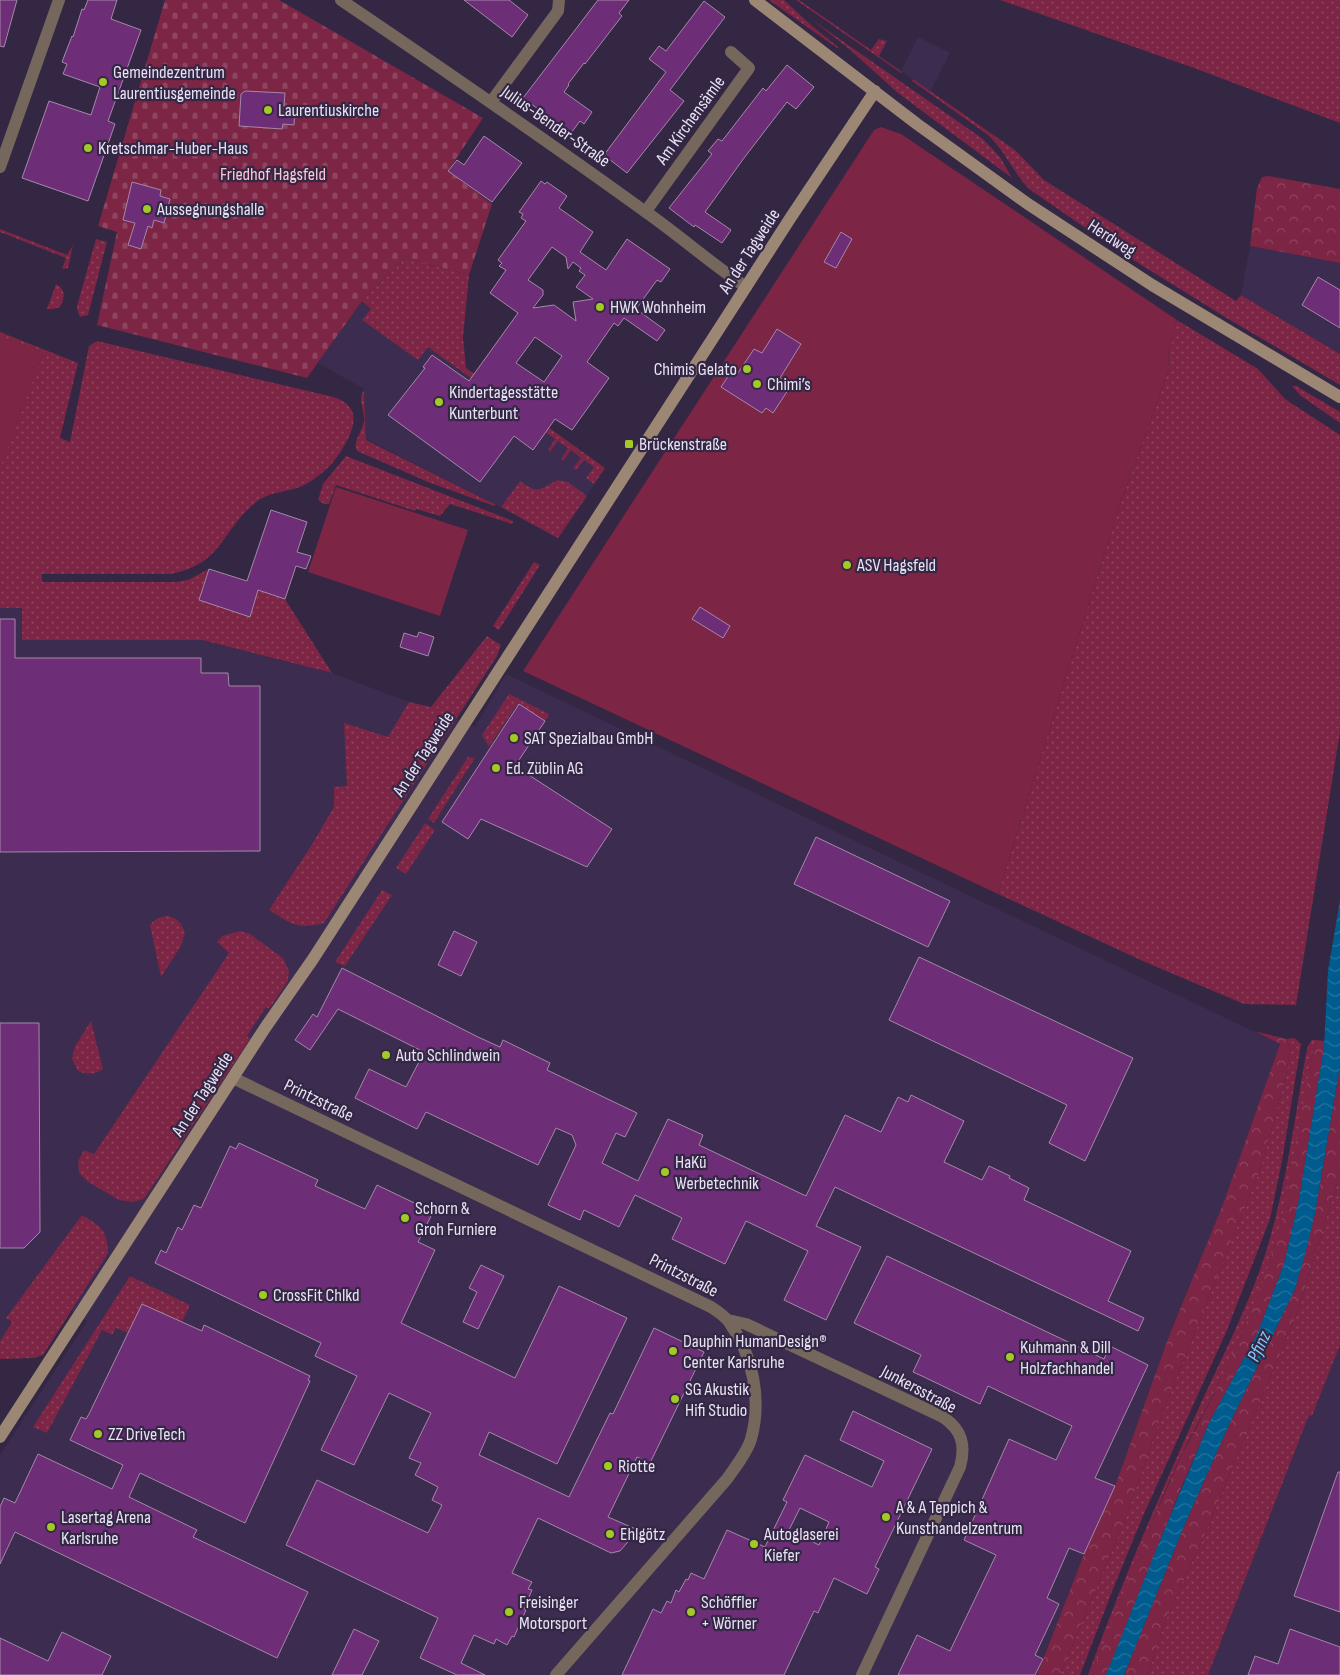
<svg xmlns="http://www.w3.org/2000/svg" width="1340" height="1675" font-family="'Sofia Sans Condensed',sans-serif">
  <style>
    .built { fill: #3b2c50 }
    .green { fill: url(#green-dots) }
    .forest { fill: url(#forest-crowns) }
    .cemetery { fill: url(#cemetery-stones) }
    .pitch { fill: #7c2544 }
    .water { fill: url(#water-waves) }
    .building { fill: #6e2d77; stroke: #a489a7; fill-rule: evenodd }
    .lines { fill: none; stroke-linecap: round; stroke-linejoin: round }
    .street { stroke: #75675c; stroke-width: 12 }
    .secondary { stroke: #9c8775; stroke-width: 12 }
    .poi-dot { fill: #a4c825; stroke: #332744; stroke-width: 2 }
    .labels { text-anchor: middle; stroke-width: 4.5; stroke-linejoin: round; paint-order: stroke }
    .poi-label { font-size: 18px; fill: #e8e2f5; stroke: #332744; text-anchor: start }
    .street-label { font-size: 18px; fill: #e8e2f5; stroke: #332744 }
    .park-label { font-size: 18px; fill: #ffc6d4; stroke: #332744 }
    .water-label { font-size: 19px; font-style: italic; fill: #85c8fc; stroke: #332744 }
  </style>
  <defs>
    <pattern id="green-dots" width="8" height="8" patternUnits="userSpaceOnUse" patternTransform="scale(1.25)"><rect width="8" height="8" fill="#7c2544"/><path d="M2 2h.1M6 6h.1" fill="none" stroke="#8f4460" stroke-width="1.8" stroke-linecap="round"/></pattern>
    <pattern id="forest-crowns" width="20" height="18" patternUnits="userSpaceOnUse" patternTransform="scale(1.25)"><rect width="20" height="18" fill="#7c2544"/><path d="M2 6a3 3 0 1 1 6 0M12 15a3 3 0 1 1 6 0" fill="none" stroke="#8f4460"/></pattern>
    <pattern id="cemetery-stones" width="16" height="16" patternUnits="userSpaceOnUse" patternTransform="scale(1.25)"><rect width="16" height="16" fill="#7c2544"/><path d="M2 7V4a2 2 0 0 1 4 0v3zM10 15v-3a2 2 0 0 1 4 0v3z" fill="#8f4460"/></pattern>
    <pattern id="water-waves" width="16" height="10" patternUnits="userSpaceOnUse" patternTransform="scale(1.25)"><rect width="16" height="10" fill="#005c8e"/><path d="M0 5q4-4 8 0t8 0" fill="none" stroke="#25739e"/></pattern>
  </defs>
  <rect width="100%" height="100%" fill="#332744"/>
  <path class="built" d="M918,37L950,53L930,92L901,71Z
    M1250,246L1340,263V354L1241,295Z
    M405,258L469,275L463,337L466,368L605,468L558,539L500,507L366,439L364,389L318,363L362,301Z
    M0,608H22L23,640H202L332,673L409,702L430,707L475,727L506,674L1280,1044L1223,1204L1169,1336L1115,1486L1084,1554L1037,1675H0V1455L87,1321L31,1285L7,1319L12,1322L0,1341Z
    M1340,1345V1675H1208L1309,1415H1312Z"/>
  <path class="green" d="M769,0H784L811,25L838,47L837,48Z
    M796,0H799L871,50L879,39L887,41L879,56L902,72L901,73Z
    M1000,0H1340V123L1194,68Z
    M811,19L983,139L1000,157L1012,178L898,93L848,48Z
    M913,79L1015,150L1044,180L1236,301L1241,295L1340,354V385L1225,317L1119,251L1029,189C1013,172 1005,151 988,135L912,81Z
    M0,229L67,255L73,245L68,268L62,269L66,258L0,232Z
    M96,239L107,242L88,315L80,317L78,312L77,306Z
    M405,258L469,275L463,337L466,368L605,468L594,484L586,478L594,467L584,460L576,470L573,468L581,458L571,450L563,461L561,459L568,448L558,441L550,452L548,450L555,439L428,347L418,360L362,320L371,309L362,301Z
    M56,284C66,290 65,297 60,307L53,309H47Z
    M1177,320L1258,369L1285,399L1340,435V732L1296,1005L1244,1004L1145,962L998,894L1118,510L1168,372L1169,346Z
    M0,332L78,363L60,438L70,442L89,346L97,341L325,395C335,397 346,400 351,409C360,424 343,449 334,461C327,470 317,477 308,483C292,493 270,490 255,503C220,532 224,563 171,574H42V582H177L188,580L209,569L199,600L250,616L258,590L285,599L332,673L202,640H22V608H0Z
    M1292,386H1296L1340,412V423L1301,396Z
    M364,390L366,440L496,505L494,506L428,482L357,451C352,441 363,431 364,421C365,409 357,400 364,390Z
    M346,456L513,521L512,524L450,504L440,516L416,509L415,511L336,485L329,504H324L318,500L323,484Z
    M558,480L568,482L587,496L558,538L501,507L520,481C541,496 539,488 558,480Z
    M534,562L540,565L499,630L493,626Z
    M487,636L501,645L497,656L324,923C296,930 292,924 269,910L311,846L334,807V787L347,786L344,723L388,737L409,702L431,707Z
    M509,694L549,714L544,724L516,706L489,747L482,735Z
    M468,757L475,758L434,823L428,819Z
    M425,823L435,830L406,874L396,868Z
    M382,890L392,895L345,966L335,962Z
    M167,916C178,918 182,923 185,933L181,946L161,977L150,925C155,919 159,917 167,916Z
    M240,931L250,934L283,958L289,971L288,981L269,1009L266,1007L247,1036L250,1039L144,1199L133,1202L119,1200L88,1182L79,1173L78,1161L84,1150L94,1154L229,953L217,942L222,936Z
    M91,1021L103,1069C94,1075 87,1075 78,1071L72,1059L75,1046Z
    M1294,1038L1301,1044L1282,1161L1270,1219L1227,1330L1143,1516L1113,1589L1080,1675H1060L1124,1522L1164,1409L1260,1170L1286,1077L1290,1050L1287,1039Z
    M1312,1040H1316L1313,1051C1301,1122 1292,1197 1269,1265C1253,1312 1232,1357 1210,1401C1200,1420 1189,1438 1180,1458C1147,1529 1121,1603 1091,1675H1088C1119,1589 1155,1506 1192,1423C1217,1366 1247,1311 1266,1252C1285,1190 1294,1124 1305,1059L1308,1046Z
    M1340,1174V1345L1312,1416L1309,1415L1208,1675H1148L1164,1624L1207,1529L1298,1311Z
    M82,1215C100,1226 108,1230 108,1253L43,1355L34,1358L0,1359V1341L12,1322L6,1318Z
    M130,1276L190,1305L182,1322L142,1304L128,1333L116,1328L112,1335L102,1330L47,1433L33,1427Z"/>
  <path class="forest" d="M1269,176L1340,189V263L1250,246L1257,188L1262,177Z
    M1254,1031L1287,1039L1290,1050L1286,1077L1260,1170L1164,1409L1124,1522L1060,1675H1037L1084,1554L1115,1486L1169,1336L1223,1204L1280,1044Z
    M1316,1040L1324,1041V1047L1299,1199L1284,1264L1258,1332L1209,1423L1182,1486L1106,1675H1091L1143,1543L1181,1456L1211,1400L1246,1324L1269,1265L1282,1218L1313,1051Z
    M1340,1066V1174L1298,1311L1207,1529L1164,1624L1148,1675H1124L1184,1526L1228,1427L1295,1289L1315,1213Z"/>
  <path class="cemetery" d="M165,0H279L483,118L448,171L492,204L469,275L405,258L362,301L307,378L97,325L117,232L98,226Z"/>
  <path class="pitch" d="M881,127L901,134L1177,320L1171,340L1173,341L1169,347L1168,372L1118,510L998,894L523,671L874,130Z
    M0,337L44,352L0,468Z
    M336,487L468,530L440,616L308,572Z"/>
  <path class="water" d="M1340,900V1066L1315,1213L1307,1247L1295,1289L1228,1427L1184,1526L1124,1675H1106L1154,1555L1209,1423L1258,1332L1284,1264L1299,1199L1324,1047L1328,971Z"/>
  <path class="building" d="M0,0H17L4,47L0,46Z
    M88,0H117L111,19L141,30L108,121L115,124L88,201L22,178L49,101L91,115L100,87L63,74L67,64L62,62L72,36L73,37L82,9L84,10Z
    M464,0H509L528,15L512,37Z
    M598,0H629L619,13L622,16L585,64L584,63L568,84L569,85L564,92L592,112L584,124L580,121L571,133L523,98Z
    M704,1L725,17L670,90L684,101L627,173L604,155L666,72L649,59L659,46L666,51Z
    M787,65L814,87L796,109L787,102L744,158L705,212L731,230L722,243L695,225L694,227L669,208L712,154L708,151L718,139L722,141L763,88L766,91Z
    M245,91L285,93L284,106L295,107L294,125L283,124L282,129L239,126L241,94Z
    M484,136L522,163L492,202L448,171L457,160L464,165Z
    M541,181L545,184L547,182L567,196L559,208L593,232L580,252L606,270L627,239L670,269L661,282L657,280L636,309L665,330L657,341L624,318L618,326L614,323L587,362L609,378L572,430L555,419L533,450L514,436L480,482L388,415L425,368L423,367L432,355L469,381L518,313L490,293L506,270L499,266L502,263L498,260L526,221L521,218L523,214L519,212ZM552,247L566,257L568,269L573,262L581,268L579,271L585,275L576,287L593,299L573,302L576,321L554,305L533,308L543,295V290L528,280ZM535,337L562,356L544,382L516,363Z
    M132,182L161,190L160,196L170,199L164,223L154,220L152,228L148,226L141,249L128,245L135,223L123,220Z
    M841,232L852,239L836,268L824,262Z
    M1318,277L1340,290V328L1302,305Z
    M777,329L801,344L780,378L784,380L782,382L790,387L773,413L766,408L762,413L721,387L731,372L736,376L754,349L762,353Z
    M271,510L307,522L297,552L311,556L306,569L296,566L285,599L258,590L250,617L199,600L209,569L247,581Z
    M700,607L730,626L723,638L692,619Z
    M0,619H15V658H201V673H228L229,686H260V851L0,852Z
    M419,632L434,637L428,656L400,647L404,633L417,637Z
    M519,704L545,721L515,766L612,829L587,867L481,819L468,839L442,822Z
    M816,837L950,901L928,947L794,884Z
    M454,931L477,942L461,976L438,965Z
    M919,957L1133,1058L1085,1161L1049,1143L1067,1105L889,1020Z
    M342,968L478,1037L500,1047L503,1040L550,1063L547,1070L637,1113L625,1137L616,1133L602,1163L638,1181L668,1119L703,1135L699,1145L806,1196L845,1115L881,1132L898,1097L908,1102L911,1095L964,1121L944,1162L982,1180L989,1166L1010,1176L1009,1178L1029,1188L1024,1200L1131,1251L1108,1301L1144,1318L1138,1331L835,1187L816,1226L861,1247L826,1320L784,1300L808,1251L746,1221L725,1264L672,1239L682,1218L635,1195L619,1227L584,1210L580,1220L548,1205L576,1145L572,1135L556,1128L538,1165L426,1112L417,1129L355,1098L369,1069L406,1087L424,1052L338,1009L310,1050L295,1040L313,1014L317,1017Z
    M0,1023H39L40,1232L24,1248H0Z
    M239,1143L318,1180L315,1186L365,1209L377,1185L433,1212L418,1242L435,1250L401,1323L515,1378L559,1286L627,1318L557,1464L489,1432L479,1455L569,1497L610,1413L613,1414L654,1328L704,1352L650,1463L637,1457L608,1517L638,1530L620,1551L611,1553L538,1518L512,1573L532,1582L528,1589L532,1590L524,1609L526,1610L514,1637L512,1636L507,1645L496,1639L494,1644L474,1635L461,1663L485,1675H457L420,1658L438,1618L286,1545L317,1480L428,1533L442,1505L432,1500L438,1487L415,1475L421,1463L409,1458L431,1413L389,1393L354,1465L321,1450L357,1376L315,1356L321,1343L155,1263L161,1250L166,1253L178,1227L182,1230L194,1205L201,1208L230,1146L236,1149Z
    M887,1256L1104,1359L1110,1346L1148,1365L1095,1478L1115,1486L1084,1554L1069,1548L1047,1598L1059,1604L1035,1655L1043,1659L1035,1675H898L917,1635L950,1651L996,1555L964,1540L1009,1439L1056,1460L1072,1426L988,1386L980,1404L922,1376L913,1372L921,1355L854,1323Z
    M481,1265L504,1276L478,1329L463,1322L477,1292L469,1288Z
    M142,1304L202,1331L204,1325L310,1376L308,1380L310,1381L245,1523L140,1473L129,1497L197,1530L193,1537L308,1592L277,1658L15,1532L0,1564V1507L4,1498L15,1503L38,1454L112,1489L123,1465L70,1440L81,1417L86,1419L89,1414Z
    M853,1411L932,1449L875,1567L879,1569L867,1594L834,1578L818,1613L814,1611L784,1675H622L653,1609L661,1613L667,1601L671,1603L676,1590L679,1592L686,1579L688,1580L691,1573L704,1579L727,1530L765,1547L787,1502L783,1500L805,1455L872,1487L884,1461L840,1440ZM800,1508L829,1522L819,1545L789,1530Z
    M1338,1472H1340V1612L1294,1596Z
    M354,1629L379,1641L362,1675H332Z
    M1290,1629L1340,1647V1675H1248L1255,1656L1278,1664Z
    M62,1632L111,1656L102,1675H0V1638L48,1661Z"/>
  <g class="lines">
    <path class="street" d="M341,0C443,69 543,138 643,210C678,234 710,263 746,287
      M491,102L558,11L559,0
      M0,167L59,0
      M646,211L749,68L731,52
      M233,1078L711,1307C717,1311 725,1316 729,1322C753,1355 762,1400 751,1439C747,1453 735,1467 727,1479L556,1675
      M728,1320L746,1324L943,1417C962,1430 966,1445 960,1467L862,1675"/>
    <path class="secondary" d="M755,0L917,124L1028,204L1152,285L1340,397
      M0,1437L265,1028L313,959L791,217L875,91"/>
  </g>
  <g class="poi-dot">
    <circle cx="103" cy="82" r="5"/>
    <circle cx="268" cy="110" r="5"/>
    <circle cx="88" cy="148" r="5"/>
    <circle cx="147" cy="209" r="5"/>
    <circle cx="600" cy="307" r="5"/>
    <circle cx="747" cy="369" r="5"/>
    <circle cx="757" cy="384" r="5"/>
    <circle cx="439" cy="402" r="5"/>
    <rect x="624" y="439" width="10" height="10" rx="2.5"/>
    <circle cx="847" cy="565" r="5"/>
    <circle cx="514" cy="738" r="5"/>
    <circle cx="496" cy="768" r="5"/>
    <circle cx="386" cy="1055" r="5"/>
    <circle cx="665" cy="1172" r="5"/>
    <circle cx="405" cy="1218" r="5"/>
    <circle cx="263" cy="1295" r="5"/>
    <circle cx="673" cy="1351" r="5"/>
    <circle cx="1010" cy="1357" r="5"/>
    <circle cx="675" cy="1399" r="5"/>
    <circle cx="98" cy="1434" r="5"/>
    <circle cx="608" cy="1466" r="5"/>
    <circle cx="886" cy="1517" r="5"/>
    <circle cx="51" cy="1527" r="5"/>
    <circle cx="610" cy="1534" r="5"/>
    <circle cx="754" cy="1544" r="5"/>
    <circle cx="509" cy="1612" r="5"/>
    <circle cx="691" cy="1612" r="5"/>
  </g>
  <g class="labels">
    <g class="poi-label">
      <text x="113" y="78">Gemeindezentrum<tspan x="113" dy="21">Laurentiusgemeinde</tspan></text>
      <text x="278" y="116">Laurentiuskirche</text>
      <text x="98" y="154">Kretschmar-Huber-Haus</text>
      <text x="157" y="215">Aussegnungshalle</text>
      <text x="610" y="313">HWK Wohnheim</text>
      <text x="737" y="375" text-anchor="end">Chimis Gelato</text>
      <text x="767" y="390">Chimi’s</text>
      <text x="449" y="398">Kindertagesstätte<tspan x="449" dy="21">Kunterbunt</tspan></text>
      <text x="639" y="450">Brückenstraße</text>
      <text x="857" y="571">ASV Hagsfeld</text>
      <text x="524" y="744">SAT Spezialbau GmbH</text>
      <text x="506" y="774">Ed. Züblin AG</text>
      <text x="396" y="1061">Auto Schlindwein</text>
      <text x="675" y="1168">HaKü<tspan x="675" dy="21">Werbetechnik</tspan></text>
      <text x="415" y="1214">Schorn &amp;<tspan x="415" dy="21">Groh Furniere</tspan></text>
      <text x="273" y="1301">CrossFit Chlkd</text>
      <text x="683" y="1347">Dauphin HumanDesign®<tspan x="683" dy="21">Center Karlsruhe</tspan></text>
      <text x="1020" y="1353">Kuhmann &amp; Dill<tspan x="1020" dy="21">Holzfachhandel</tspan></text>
      <text x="685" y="1395">SG Akustik<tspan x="685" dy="21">Hifi Studio</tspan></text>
      <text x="108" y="1440">ZZ DriveTech</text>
      <text x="618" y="1472">Riotte</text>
      <text x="896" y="1513">A &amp; A Teppich &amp;<tspan x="896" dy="21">Kunsthandelzentrum</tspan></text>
      <text x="61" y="1523">Lasertag Arena<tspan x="61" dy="21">Karlsruhe</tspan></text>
      <text x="620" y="1540">Ehlgötz</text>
      <text x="764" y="1540">Autoglaserei<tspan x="764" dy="21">Kiefer</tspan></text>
      <text x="519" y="1608">Freisinger<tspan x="519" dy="21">Motorsport</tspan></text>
      <text x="701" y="1608">Schöffler<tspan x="701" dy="21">+ Wörner</tspan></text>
    </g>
    <g class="street-label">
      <text transform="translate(690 120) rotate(-54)" y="6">Am Kirchensämle</text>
      <text transform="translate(556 126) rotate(35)" y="6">Julius-Bender-Straße</text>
      <text transform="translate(1112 238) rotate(33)" y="6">Herdweg</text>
      <text transform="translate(749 251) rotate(-57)" y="6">An der Tagweide</text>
      <text transform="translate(423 754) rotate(-57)" y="6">An der Tagweide</text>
      <text transform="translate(202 1094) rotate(-57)" y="6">An der Tagweide</text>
      <text transform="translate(319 1100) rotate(26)" y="6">Printzstraße</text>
      <text transform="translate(684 1275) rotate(27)" y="6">Printzstraße</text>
      <text transform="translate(919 1389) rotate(28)" y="6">Junkersstraße</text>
    </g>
    <g class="park-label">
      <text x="273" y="180">Friedhof Hagsfeld</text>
    </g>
    <g class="water-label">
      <text transform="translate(1258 1346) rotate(-65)" y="7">Pfinz</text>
    </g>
  </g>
</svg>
